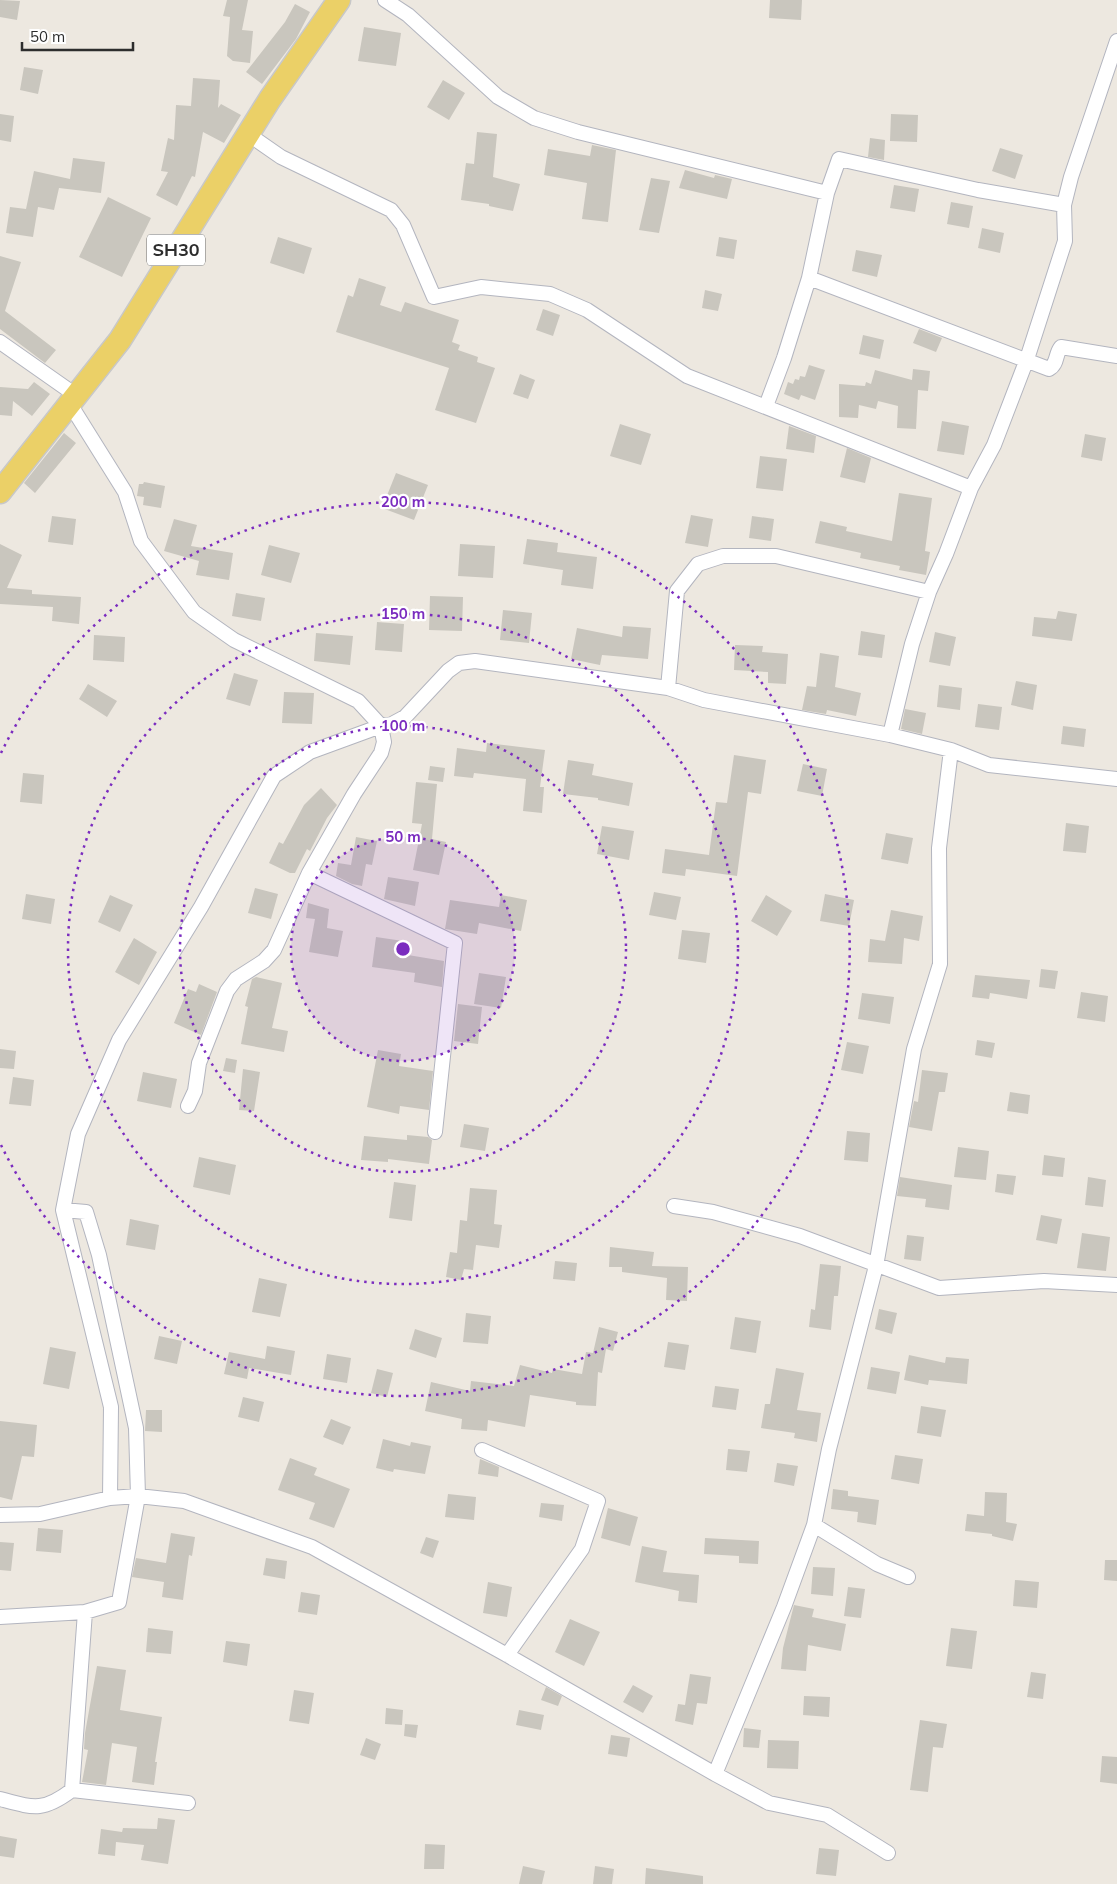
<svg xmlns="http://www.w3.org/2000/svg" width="1117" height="1884" font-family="Mulish,sans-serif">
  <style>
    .building { fill: #c9c6be }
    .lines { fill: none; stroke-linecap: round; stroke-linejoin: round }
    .minor-casing { stroke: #b3b5bf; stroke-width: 16 }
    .primary-casing { stroke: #c8c8c8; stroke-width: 25 }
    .minor { stroke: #fff; stroke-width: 14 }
    .primary { stroke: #ebd067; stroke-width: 22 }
    .ring { fill: none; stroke: #7b2cbf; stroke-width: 2.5; stroke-dasharray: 2.5 5 }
    .labels { text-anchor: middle; stroke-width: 4.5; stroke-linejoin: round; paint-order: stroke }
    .shield { fill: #fff; stroke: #6c6c6c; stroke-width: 1 }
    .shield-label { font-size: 18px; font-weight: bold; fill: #2d2d2d }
    .centre { fill: #7b2cbf; stroke: #fff; stroke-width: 2.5 }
    .ring-label { font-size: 15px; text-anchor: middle; font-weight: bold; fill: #7b2cbf; stroke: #fff; stroke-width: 4.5; stroke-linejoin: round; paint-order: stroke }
  </style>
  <rect width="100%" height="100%" fill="#ede8e0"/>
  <path class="building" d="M0,0L20,1L17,20L0,17Z
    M227,0H248L242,30L253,31L250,63L233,61L227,56L230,17L223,16Z
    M770,0H802L801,20L769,18Z
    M295,4L310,12L296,39L262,84L246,72L285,22Z
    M364,27L401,33L396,66L358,61Z
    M24,67L43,70L38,94L20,90Z
    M193,78L220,80L218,108L221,104L241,115L224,143L203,132L195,177L192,176L177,206L156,195L168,172L161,171L168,138L174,140L176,105L191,106Z
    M443,80L465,93L449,120L427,107Z
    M0,114L14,116L11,142L0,140Z
    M891,114L918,115L917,142L890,141Z
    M477,132L497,134L493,177L520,184L513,211L489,206V204L461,200L466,163L474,164Z
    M870,138L885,140L884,160L868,157Z
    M592,145L616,150L608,222L582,219L587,183L544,175L548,149L590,156Z
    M1000,148L1023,155L1015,179L992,171Z
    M73,158L105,162L101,193L59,188L54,210L38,207L33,237L6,233L10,207L26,209L34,171L70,179Z
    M685,170L714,178L715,175L732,179L727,199L679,188Z
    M651,178L670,181L659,233L639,230Z
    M894,185L919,189L915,212L890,208Z
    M108,197L151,218L122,277L79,257Z
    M951,202L973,206L969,228L947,224Z
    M982,228L1004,233L1000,253L978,248Z
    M278,237L312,248L304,274L270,263Z
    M719,237L737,240L734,259L716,256Z
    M856,250L882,255L877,277L852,271Z
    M0,256L21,262L5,311L56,350L45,363L0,329Z
    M359,278L386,287L380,305L401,312L405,302L459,320L452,342L460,345L458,350L478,357L477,362L495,368L476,423L435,410L449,368L336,332L348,295L353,297Z
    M705,290L722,294L718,311L702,308Z
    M543,309L560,315L553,336L536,330Z
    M919,329L942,338L936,352L913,343Z
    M863,335L884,340L880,359L859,354Z
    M809,365L825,370L815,400L801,395L799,400L784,394L788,382L793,384L795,379L799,380L800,376L805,377Z
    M913,369L930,371L928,391L918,390L916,429L897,428L898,406L878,401L876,409L859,405L858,418L839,417V384L865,386L866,382L871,384L875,370L912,380Z
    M520,374L535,380L528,399L513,394Z
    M34,382L50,394L32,416L13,401L12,416L0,415V387L28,389Z
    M942,421L969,426L964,455L937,451Z
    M620,424L651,434L641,465L610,456Z
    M789,426L816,436L814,453L786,449Z
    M64,433L76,443L35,493L24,483Z
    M1085,434L1106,438L1102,461L1081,457Z
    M847,448L871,458L865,483L840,477Z
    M760,456L787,459L783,491L756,488Z
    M396,473L428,485L414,520L382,508Z
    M144,482L165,486L161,508L143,505L144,497L137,496L139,484H143Z
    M899,493L932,498L925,551L930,552L926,575L899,570L900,566L860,558L861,553L815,543L820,521L847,527L846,531L892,541Z
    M691,515L713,519L708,547L685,543Z
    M52,516L76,519L73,545L48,542Z
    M752,516L774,519L771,541L749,538Z
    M174,519L197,525L191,546L233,553L229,580L196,575L199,561L164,551Z
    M527,539L558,543L557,552L597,557L593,589L561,585L563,570L523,564Z
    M0,544L22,555L7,588L32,590V594L81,597L79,624L52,621L53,607L0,604Z
    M460,544L495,546L493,578L458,576Z
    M269,545L300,553L291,583L261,575Z
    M236,593L265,598L261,621L232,616Z
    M430,596L463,597L462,631L429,630Z
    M503,610L532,613L529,643L500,640Z
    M1058,611L1077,614L1072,641L1032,636L1034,617L1056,619Z
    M377,622L404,624L402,652L375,650Z
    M623,626L651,628L648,659L602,655L600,665L571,659L577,628L622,637Z
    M861,631L885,635L882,658L858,655Z
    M935,632L956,637L950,666L929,662Z
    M316,633L353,636L350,665L314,661Z
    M94,635L125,637L124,662L93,660Z
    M735,645L763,646L762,652L788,654L786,684L768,683V672L734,670Z
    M820,653L839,656L835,687L861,693L856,716L827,710L826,714L802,710L807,686L816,687Z
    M234,673L258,680L250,706L226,699Z
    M1016,681L1037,685L1033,710L1011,705Z
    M88,684L117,701L107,717L79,699Z
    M939,685L962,688L960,710L937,707Z
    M284,692L314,693L312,724L282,723Z
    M978,704L1002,707L999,730L975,727Z
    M905,709L926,713L922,734L901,729Z
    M1063,726L1086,729L1084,747L1061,744Z
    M487,743L545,750L540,787H544L542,813L523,811L526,779L474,773L473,778L454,776L457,748L486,752Z
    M734,755L766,760L761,794L748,792L737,876L686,869L685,876L662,873L665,849L709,855L716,802L727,803Z
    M568,760L594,764L592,775L633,783L629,806L598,800V798L563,794Z
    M803,764L827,769L822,796L797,791Z
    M430,766L445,768L443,782L428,780Z
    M23,773L44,775L42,804L20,802Z
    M416,782L437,784L432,839L446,842L439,875L413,870L422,824L412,823Z
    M321,788L337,805L327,818L310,851L307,849L295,873H290L269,863L279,842L283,844L304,805Z
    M1066,823L1089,826L1086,853L1063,851Z
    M602,826L634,831L629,860L597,854Z
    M886,833L913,838L908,864L881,859Z
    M356,837L377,841L372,865L366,864L362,886L352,884L336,876L338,863L351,865Z
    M388,877L419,882L415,906L384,899Z
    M255,888L278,894L271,919L248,913Z
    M654,892L681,897L676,920L649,915Z
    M26,894L55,899L51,924L22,919Z
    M825,894L854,900L849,926L820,921Z
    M110,895L133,905L120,932L98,922Z
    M501,895L527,900L521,931L479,923L477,934L445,929L450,900L499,907Z
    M766,895L792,911L777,936L751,921Z
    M308,903L329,909L327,928L343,931L338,957L309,952L315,919L306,918Z
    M891,910L923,916L919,941L904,938L902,964L868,962L870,939L885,941Z
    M682,930L710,933L706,963L678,959Z
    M376,937L403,941L402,954L444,961L442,987L414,982L415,973L372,967Z
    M134,938L157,952L139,985L115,972Z
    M1041,969L1058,971L1055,989L1039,987Z
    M479,973L506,977L501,1008L474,1004Z
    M975,975L1030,980L1027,999L990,993L989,999L972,997Z
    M256,977L282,983L272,1028L288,1031L284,1052L241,1044L248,1007L245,1006L252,979Z
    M199,984L217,992L201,1035L174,1023L188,989L196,992Z
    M1081,992L1108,996L1105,1022L1077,1018Z
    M862,993L894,997L890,1024L858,1019Z
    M458,1004L482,1007L478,1044L454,1041Z
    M977,1040L995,1043L992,1058L975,1055Z
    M847,1042L869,1046L863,1074L841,1070Z
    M0,1049L16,1051L14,1069L0,1068Z
    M378,1050L401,1054L399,1066L433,1071L429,1110L400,1106L399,1114L367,1107Z
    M226,1058L237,1060L235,1073L223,1071Z
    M243,1069L260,1072L254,1111L239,1110Z
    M922,1070L948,1073L945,1092H939L932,1131L909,1127L914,1101L918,1102Z
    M143,1072L177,1079L171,1108L137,1101Z
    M13,1077L34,1080L31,1106L9,1104Z
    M1010,1092L1030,1095L1028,1114L1007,1111Z
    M464,1124L489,1128L485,1151L460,1147Z
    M847,1131L870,1133L868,1162L844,1160Z
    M407,1135L428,1137L432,1140L429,1164L388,1159V1162L361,1160L364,1136L407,1140Z
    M958,1147L989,1151L986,1180L954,1177Z
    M1044,1155L1065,1158L1063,1177L1042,1175Z
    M199,1157L236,1165L230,1195L193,1187Z
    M997,1174L1016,1176L1013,1195L995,1192Z
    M900,1177L952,1185L949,1210L925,1207L926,1199L897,1196Z
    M1088,1177L1106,1180L1103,1207L1085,1205Z
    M394,1182L416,1185L412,1221L389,1218Z
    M470,1188L497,1190L494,1224L502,1225L499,1248L476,1245L473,1270L464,1269L461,1280L446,1277L450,1252L457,1253L460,1220L467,1221Z
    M1041,1215L1062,1219L1057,1244L1036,1240Z
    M130,1219L159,1225L155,1250L126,1245Z
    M1082,1233L1110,1237L1106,1271L1077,1268Z
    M907,1235L924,1237L921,1261L904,1259Z
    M610,1247L654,1252L652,1266L688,1267L687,1301L666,1300L667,1278L622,1272V1267H609Z
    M555,1261L577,1263L575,1281L553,1279Z
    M820,1264L841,1266L838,1296H834L831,1330L809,1327L811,1309L815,1310Z
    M259,1278L287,1284L280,1317L252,1312Z
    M879,1309L897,1313L892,1334L875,1329Z
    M466,1313L491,1316L488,1344L463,1342Z
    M735,1317L761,1321L756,1353L730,1349Z
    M599,1327L618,1332L613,1351L606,1349L602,1373L598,1372L596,1406L576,1405V1402L530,1395L525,1427L488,1420L487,1431L461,1429L462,1419L425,1411L431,1382L470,1391L471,1381L514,1386L520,1365L552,1373L553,1369L582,1374L586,1352L593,1353Z
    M415,1329L442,1338L436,1358L409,1349Z
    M159,1336L182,1341L177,1364L154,1359Z
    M668,1342L689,1345L685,1370L664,1367Z
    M267,1346L295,1351L291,1375L249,1368L247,1379L224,1374L229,1352L265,1359Z
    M50,1347L76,1352L69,1389L43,1384Z
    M327,1354L351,1358L347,1383L323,1379Z
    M909,1355L945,1363L946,1357L969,1359L967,1384L929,1380L928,1385L904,1380Z
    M871,1367L900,1372L896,1394L867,1389Z
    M776,1368L804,1373L797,1410L821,1413L817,1442L794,1438L795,1433L761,1428L765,1404H770Z
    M377,1369L393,1373L387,1397L371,1393Z
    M715,1386L739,1389L736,1410L712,1407Z
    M243,1397L264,1402L259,1422L238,1417Z
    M921,1406L946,1410L941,1437L917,1433Z
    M146,1410H162V1432L145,1431Z
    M331,1419L351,1427L343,1445L323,1437Z
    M0,1421L37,1425L34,1457L22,1456L12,1500L0,1497Z
    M383,1439L410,1446L411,1442L431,1446L425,1474L394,1469L393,1472L376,1468Z
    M728,1449L750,1451L747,1472L726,1470Z
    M895,1455L923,1459L919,1484L891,1479Z
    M290,1458L317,1468L314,1475L350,1489L334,1528L309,1519L315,1503L278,1490Z
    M480,1459L499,1467L498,1477L478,1474Z
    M777,1463L798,1466L794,1486L774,1482Z
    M833,1489L848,1491V1496L879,1500L876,1525L857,1522L858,1512L831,1509Z
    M985,1492L1007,1493L1006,1522L1017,1524L1013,1541L992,1536V1534L965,1531L967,1514L984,1516Z
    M448,1494L476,1497L474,1520L445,1517Z
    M541,1503L564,1505L562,1521L539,1517Z
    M608,1508L638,1517L630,1546L601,1538Z
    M38,1528L63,1530L61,1553L36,1551Z
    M171,1533L195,1537L192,1556L189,1555L183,1600L162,1597L164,1582L132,1577L136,1558L166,1563Z
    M426,1537L439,1541L433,1558L420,1553Z
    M705,1538L759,1541L758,1564L739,1563V1556L704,1554Z
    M0,1542L14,1543L11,1571L0,1570Z
    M642,1546L667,1551L663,1572L699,1575L697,1603L678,1601L679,1591L635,1582Z
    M266,1558L287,1561L285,1579L263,1575Z
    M1105,1560H1117V1581L1104,1580Z
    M813,1567L835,1568L833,1596L811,1594Z
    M1015,1580L1039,1582L1037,1608L1013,1606Z
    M488,1582L512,1587L507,1617L483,1613Z
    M848,1587L865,1589L861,1618L844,1616Z
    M301,1592L320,1595L317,1615L298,1612Z
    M794,1605L814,1609L812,1617L846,1624L841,1651L808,1645L806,1671L781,1669L783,1648Z
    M570,1619L600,1632L584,1666L555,1652Z
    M148,1628L173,1631L171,1654L146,1652Z
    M951,1628L977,1631L972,1669L946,1666Z
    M226,1641L250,1644L247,1666L223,1662Z
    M97,1666L126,1670L120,1710L162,1717L155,1762H157L154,1785L132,1782L137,1747L112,1743L106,1785L82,1782L88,1750L84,1749L85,1733Z
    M1031,1672L1046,1674L1043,1699L1027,1697Z
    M690,1674L711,1677L707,1704L697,1703L693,1725L675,1721L678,1704L685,1705Z
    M633,1685L653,1696L643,1713L623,1702Z
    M546,1687L562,1696L558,1706L541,1700Z
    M294,1690L314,1693L309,1724L289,1721Z
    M804,1696L830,1697L829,1717L803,1715Z
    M386,1708L403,1710L402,1725L385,1724Z
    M519,1710L544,1715L541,1730L516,1725Z
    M920,1720L947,1724L943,1748L933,1747L928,1792L910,1790Z
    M405,1724L418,1725L416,1738L404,1736Z
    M744,1728L761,1730L759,1748L743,1747Z
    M611,1735L630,1738L627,1757L608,1754Z
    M366,1738L381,1744L375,1760L360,1755Z
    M768,1740L799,1741L798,1769L767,1768Z
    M1102,1756L1117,1757V1784L1100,1782Z
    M158,1818L175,1820L168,1864L141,1860L144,1845L116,1842L115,1856L98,1854L101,1829L122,1832L123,1828L157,1829Z
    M0,1836L17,1839L14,1858L0,1856Z
    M425,1844L445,1845L444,1869H424Z
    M819,1848L839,1850L836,1876L816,1874Z
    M523,1866L545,1871L542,1884H519Z
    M595,1866L614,1869L612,1884H593Z
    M646,1868L703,1876V1884H645Z"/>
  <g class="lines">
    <defs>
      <path id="minor" d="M385,0L408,15L498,97L534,118L578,132L827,193L809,278
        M248,134L281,157L391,210L403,225L434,297L481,287L550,294L587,310L687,376L971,488
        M827,193L839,159L978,190L1064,205
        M0,342L77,396
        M70,404L125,492L141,541L194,612L234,640L358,701L381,726L310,752L274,776L201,907L119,1040L78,1134L63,1210L111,1407L110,1498
        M766,406L784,358L809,278L1049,369C1058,364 1055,354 1061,347L1117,356
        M668,688L677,591L698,564L723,556H776L929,592
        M890,735L912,644L929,592L946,554L971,488L994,445L1027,359L1065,241L1064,205L1071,177L1117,41
        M309,873L455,943L435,1132
        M188,1106L195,1091L199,1063L227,991L236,979L264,961L274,950L309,873L354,794L381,753L384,742L381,726L392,724L405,717L448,671L459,663L475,661L668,688L704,700L890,735L951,750L989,765L1117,779
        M674,1206L713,1212L800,1236L939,1288L1044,1281L1117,1285
        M482,1450L598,1501L582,1549L507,1655
        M0,1515L40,1514L110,1498L138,1496L184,1501L312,1547L507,1655L715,1774L769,1803L827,1815L888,1853
        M814,1525L877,1564L908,1577
        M0,1617L85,1612L119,1602L138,1496L136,1428L99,1255L86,1212L63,1210
        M715,1774L784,1607L814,1525L829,1449L876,1266L914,1049L940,964L939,848L951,750
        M72,1790L85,1612
        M0,1799C34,1808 43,1812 72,1790L188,1803"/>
      <path id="primary" d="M0,492L120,340L270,99L339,0"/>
    </defs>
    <use href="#minor" class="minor-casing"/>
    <use href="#primary" class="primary-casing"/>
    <use href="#minor" class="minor"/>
    <use href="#primary" class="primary"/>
  </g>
  <circle cx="403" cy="949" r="112" fill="#7b2cbf" fill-opacity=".12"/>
  <g class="ring">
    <circle cx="403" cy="949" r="112"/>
    <circle cx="403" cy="949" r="223"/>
    <circle cx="403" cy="949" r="335"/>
    <path d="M1 753A447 447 0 1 1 1 1145"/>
  </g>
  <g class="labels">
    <rect class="shield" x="147" y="234.5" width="58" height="31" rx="4"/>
    <g class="shield-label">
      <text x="176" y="256">SH30</text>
    </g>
  </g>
  <circle cx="403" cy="949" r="8" class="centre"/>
  <g class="ring-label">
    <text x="403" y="507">200 m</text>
    <text x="403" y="619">150 m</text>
    <text x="403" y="731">100 m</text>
    <text x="403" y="842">50 m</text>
  </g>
  <path d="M22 42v8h111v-8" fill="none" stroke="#2d2d2d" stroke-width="2.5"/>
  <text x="30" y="42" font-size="15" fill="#2d2d2d" stroke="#ffffff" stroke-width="4" paint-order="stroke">50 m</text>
</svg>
